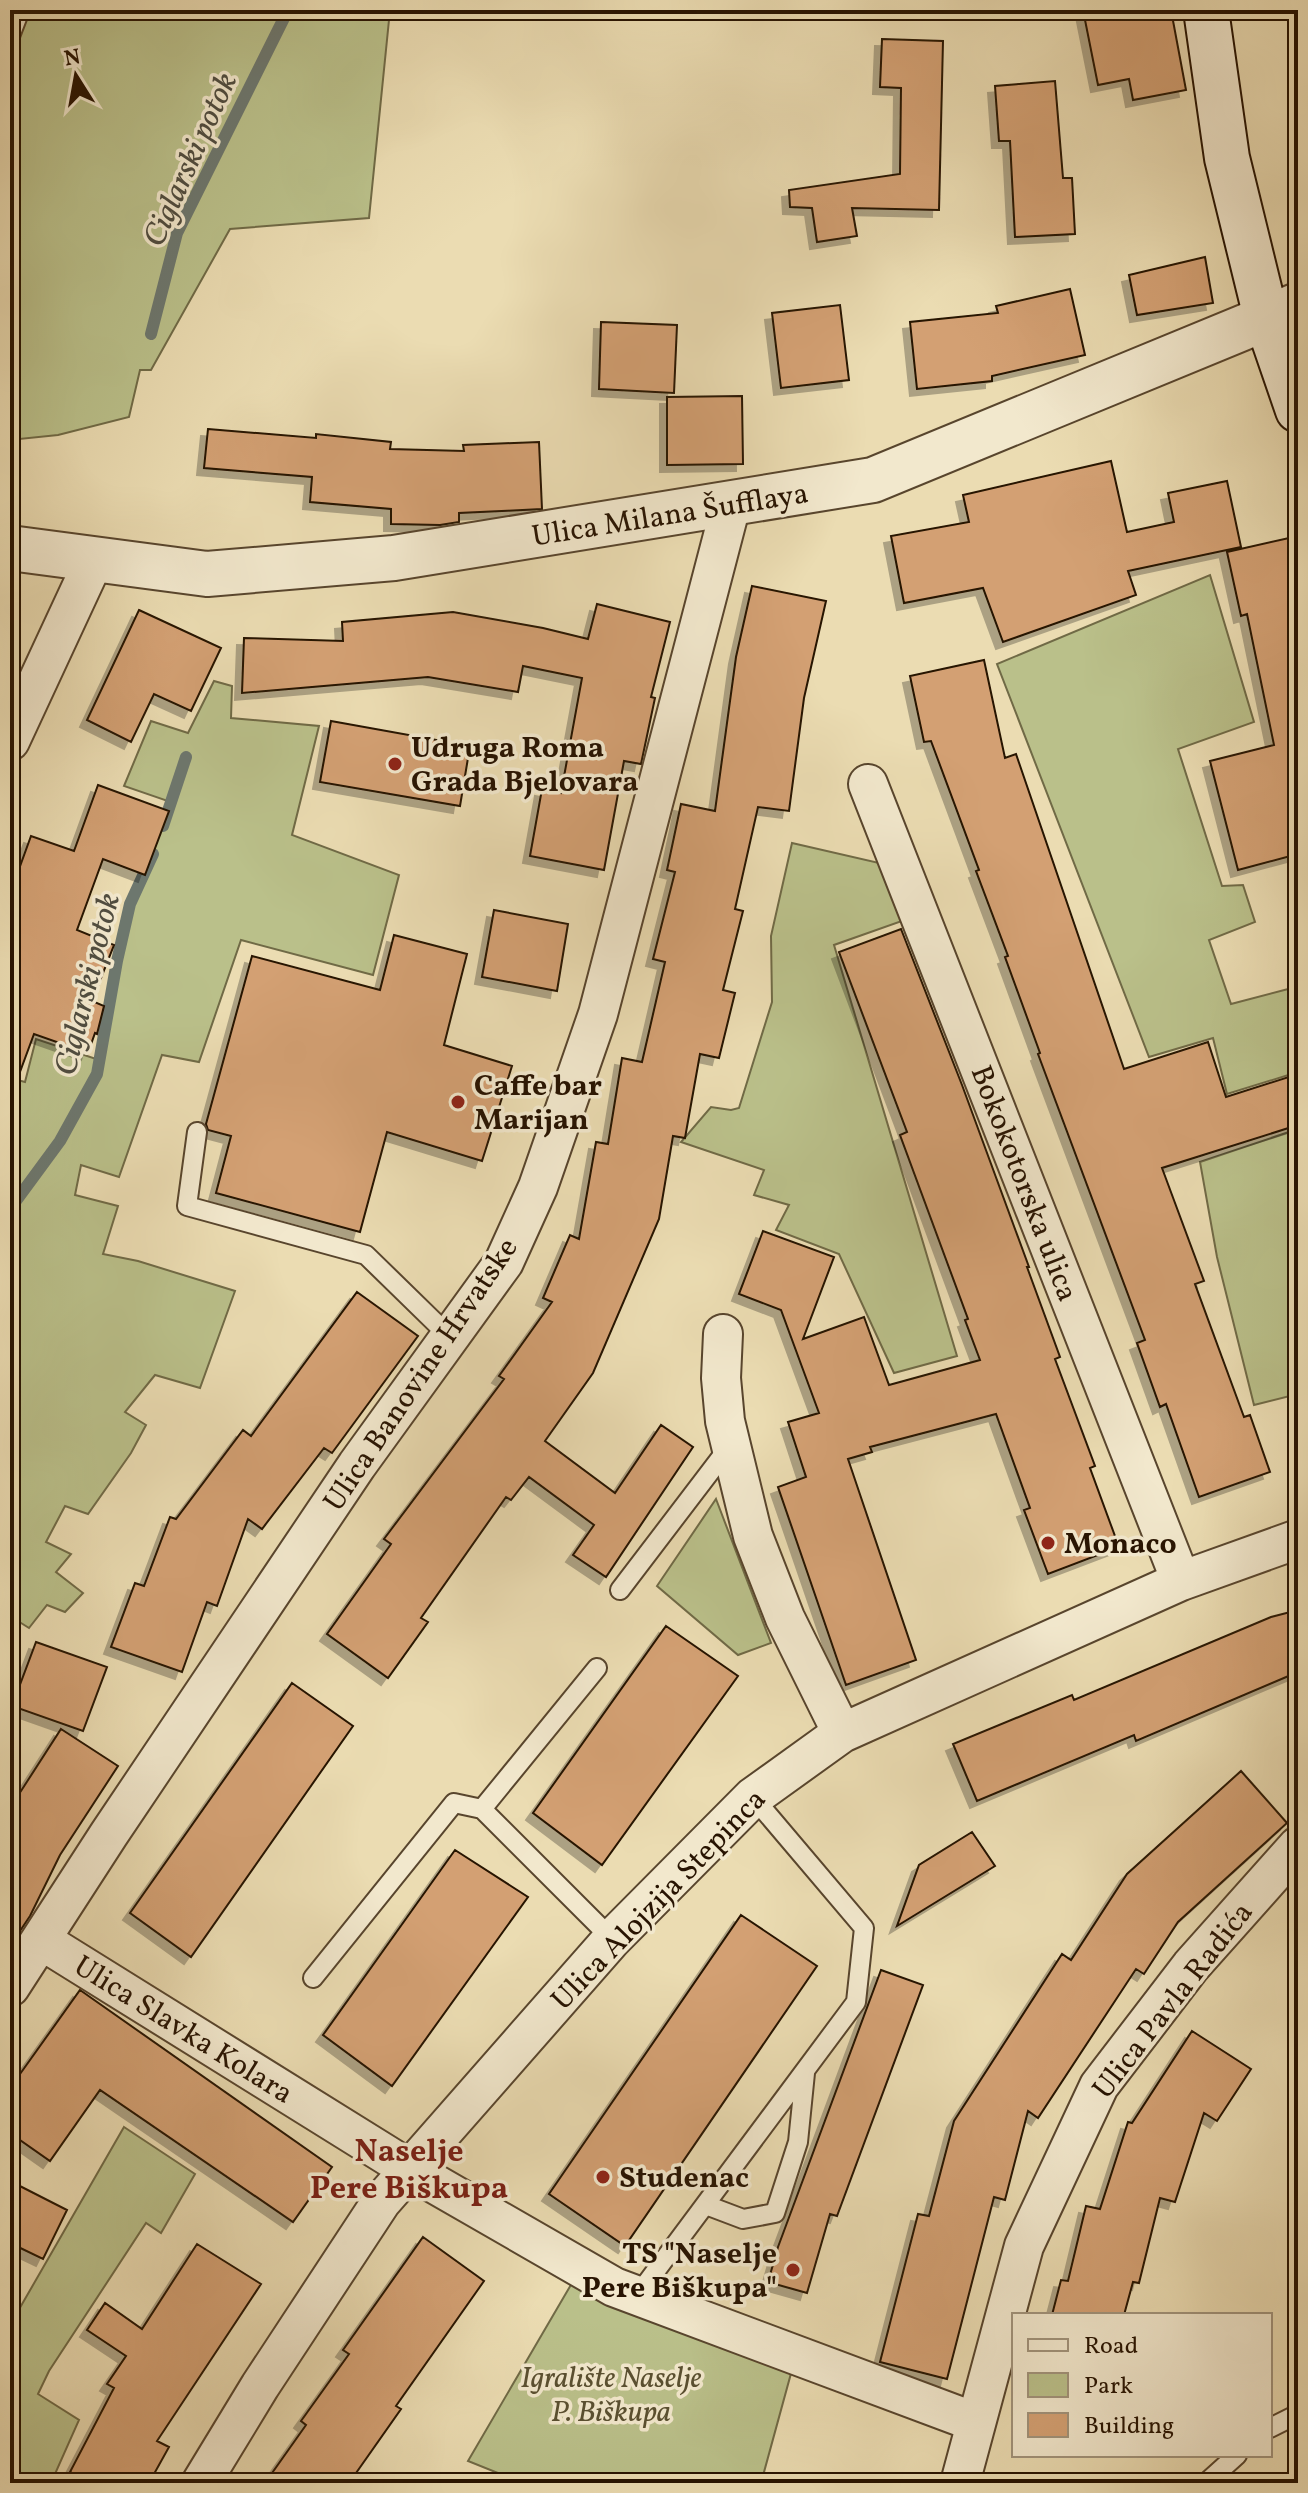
<svg xmlns="http://www.w3.org/2000/svg" width="1308" height="2493" font-family="Vollkorn,serif">
  <style>
    .green { fill: #bac08a; stroke: #706a46; stroke-width: 2 }
    .lines { fill: none; stroke-linecap: round; stroke-linejoin: round }
    .stream { stroke: #6d776e; stroke-width: 12 }
    .building { fill: #d3a073; stroke: #271301; stroke-width: 2; filter: url(#shadow) }
    .service-casing { stroke: #58452d; stroke-width: 22 }
    .minor-casing { stroke: #58452d; stroke-width: 42 }
    .tertiary-casing { stroke: #58452d; stroke-width: 48 }
    .secondary-casing { stroke: #271301; stroke-width: 48 }
    .service { stroke: #f2e8cd; stroke-width: 18 }
    .minor { stroke: #f2e8cd; stroke-width: 38 }
    .tertiary { stroke: #f2e8cd; stroke-width: 44 }
    .secondary { stroke: #f2e8cd; stroke-width: 44 }
    .poi-dot { fill: #8f2418; stroke: #f2e8cd; stroke-width: 3 }
    .labels { text-anchor: middle; stroke-width: 7; stroke-linejoin: round; paint-order: stroke }
    .street-label { font-size: 30px; fill: #271301; stroke: #f2e8cd }
    .poi-label { font-size: 30px; font-weight: bold; fill: #271301; stroke: #f2e8cd; text-anchor: start }
    .park-label { font-size: 30px; font-style: italic; fill: #5a5031; stroke: #f2e8cd }
    .water-label { font-size: 32px; font-style: italic; fill: #504d40; stroke: #f2e8cd }
    .neighbourhood-label { font-size: 32px; font-weight: bold; fill: #7a1f14; stroke: #f2e8cd }
  </style>
  <defs>
    <filter id="shadow"><feDropShadow dx="-7" dy="7" stdDeviation="0" flood-color="#0004"/></filter>
  </defs>
  <rect width="100%" height="100%" fill="#ebdcb2"/>
  <filter id="stains"><feTurbulence type="fractalNoise" baseFrequency=".0025" numOctaves="4"/><feColorMatrix values="0 0 0 0 .2 0 0 0 0 .09 0 0 0 0 .02 0 0 0 .5 -.17"/></filter>
  <radialGradient id="worn" r=".72"><stop offset=".6" stop-color="#630" stop-opacity="0"/><stop offset="1" stop-color="#630" stop-opacity=".3"/></radialGradient>
  <path class="green" d="M28,10H390L369,218L230,229L151,370H140L129,417L58,435L10,440V65Z
    M1210,575L1254,722L1178,749L1222,886L1243,885L1255,922L1209,940L1231,1004L1292,988L1298,1008V1072L1227,1094L1213,1038L1149,1057L997,664Z
    M214,681L232,686L231,718L319,726L292,835L399,875L373,975L241,940L199,1062L162,1055L119,1177L81,1165L75,1195L118,1206L103,1254L138,1261L235,1291L200,1388L155,1375L125,1412L146,1425L131,1453L88,1514L65,1506L46,1542L71,1554L56,1572L83,1593L65,1612L47,1605L29,1628L10,1616V1125L19,1107L10,1104V1078L25,1082L36,1039L99,1060L117,961L130,904L145,874L171,802L124,786L151,721L188,733Z
    M792,843L901,868L919,915L834,945L957,1356L894,1373L839,1254L776,1230L789,1205L754,1195L764,1170L681,1142L711,1107L731,1110L739,1108L772,1002L771,936Z
    M1298,1129V1394L1254,1405L1217,1257L1200,1162Z
    M716,1499L771,1643L738,1655L657,1586Z
    M124,2127L195,2174L161,2233L146,2223L49,2371L38,2394L79,2420L51,2483H26L10,2474V2325Z
    M572,2283L793,2366L761,2483H523L468,2461Z"/>
  <g class="lines">
    <path class="stream" d="M151,334L177,233L288,10
      M163,826L186,757
      M10,1209L60,1141L97,1074L117,961L130,904L153,854"/>
  </g>
  <path class="building" d="M1083,10H1171L1186,90L1133,100L1129,79L1098,85Z
    M882,39L943,41L939,210L852,208L857,236L817,242L812,208L790,207L789,190L900,174L901,88L880,87Z
    M1055,81L1063,178H1072L1075,234L1015,237L1010,141H999L995,86Z
    M1205,257L1213,303L1137,315L1129,275Z
    M1070,289L1085,355L992,376V381L917,389L910,322L998,313L996,306Z
    M840,305L849,380L781,388L772,313Z
    M601,322L677,325L674,393L599,389Z
    M742,396L743,464L667,465V397Z
    M208,429L316,438V434L391,442L390,449L464,451L463,445L539,442L542,509L459,513V522L440,525L391,524V509L310,502L312,477L204,468Z
    M1111,461L1127,532L1174,522L1168,493L1227,481L1241,547L1128,571L1136,595L1003,642L983,588L904,603L891,536L969,522L963,495Z
    M1298,536V854L1238,870L1210,761L1274,745L1247,614L1241,616L1227,552Z
    M752,586L826,601L804,698L789,811L758,807L735,909L743,911L723,990L735,993L719,1058L700,1054L685,1138L673,1136L659,1219L593,1373L545,1441L615,1493L661,1425L693,1447L606,1577L573,1555L594,1525L529,1477L511,1500L506,1497L421,1618L428,1622L388,1678L327,1634L391,1544L384,1539L504,1379L499,1376L552,1302L543,1298L570,1235L579,1239L596,1142L608,1144L622,1058L642,1062L665,962L653,959L675,872L667,870L681,804L715,811L736,657Z
    M597,604L670,622L651,697L655,698L641,764L624,761L604,870L530,856L542,789L561,793L582,678L523,666L518,692L428,677L242,693L244,638L343,641L342,622L453,612L543,628L588,639Z
    M139,610L221,648L191,711L154,694L131,742L87,720Z
    M984,660L1005,758L1016,754L1124,1069L1208,1042L1226,1097L1298,1074V1125L1162,1168L1204,1281L1195,1284L1244,1417L1250,1415L1270,1472L1199,1497L1166,1404L1160,1407L1137,1343L1145,1340L1038,1054L1040,1053L1005,957L1008,956L976,871L979,870L931,741L924,742L910,676Z
    M331,721L470,746L460,806L320,782Z
    M98,785L169,811L145,875L103,859L77,930L114,945L92,1001L104,1006L97,1034L95,1033L88,1053L34,1034L14,1088L10,1087V894L31,836L74,851Z
    M494,910L568,924L557,991L482,977Z
    M901,929L962,1085L1029,1267H1027L1060,1357L1055,1359L1095,1466L1090,1468L1119,1547L1048,1574L1024,1510L1030,1508L996,1414L870,1447L872,1452L848,1459L916,1660L846,1685L778,1487L806,1477L788,1422L819,1413L781,1310L739,1294L763,1231L834,1257L803,1339L864,1317L889,1385L980,1360L965,1320L968,1319L900,1135L907,1132L839,952Z
    M394,935L467,954L444,1045L512,1066L482,1161L387,1132L360,1232L216,1193L231,1136L208,1130L206,1124L252,956L380,990Z
    M357,1292L418,1336L332,1453L324,1448L262,1529L248,1519L217,1606L207,1602L182,1672L111,1647L135,1583L144,1586L170,1517L176,1519L243,1430L251,1436Z
    M1298,1610V1672L1136,1741L1134,1735L977,1801L953,1744L1072,1695L1074,1700L1271,1617Z
    M666,1626L738,1676L602,1865L533,1813Z
    M36,1642L107,1667L83,1731L12,1706Z
    M292,1683L353,1726L191,1957L130,1913Z
    M61,1729L118,1766L60,1855L30,1916L10,1946V1808Z
    M1241,1771L1287,1823L1178,1922L1144,1974L1136,1969L1038,2118L1028,2111L1005,2200L994,2197L947,2379L880,2362L918,2214L929,2216L954,2121L1062,1954L1071,1960L1127,1874Z
    M972,1832L995,1866L897,1926L919,1865Z
    M455,1850L528,1897L392,2086L323,2035Z
    M741,1915L817,1966L625,2246L549,2194Z
    M881,1970L923,1985L837,2216L830,2214L807,2293L768,2282L778,2247Z
    M80,1990L332,2167L293,2222L100,2090L50,2161L10,2133V2088Z
    M1192,2031L1251,2069L1217,2121L1204,2113L1175,2202L1160,2198L1139,2283L1133,2282L1124,2315H1052L1061,2280L1068,2281L1086,2206L1100,2209L1128,2122L1132,2123Z
    M10,2181L67,2210L43,2259L10,2243Z
    M423,2237L484,2281L396,2406L401,2409L349,2483H265L306,2425L301,2421L349,2354L343,2350Z
    M197,2244L261,2284L157,2441L169,2447L149,2483H91L70,2472L114,2388L107,2384L126,2356L87,2330L105,2303L142,2329Z"/>
  <g class="lines">
    <defs>
      <path id="service" d="M10,36L20,10
        M197,1132L187,1206L366,1255L450,1337
        M620,1590L729,1447
        M482,1809L612,1939
        M313,1978L454,1803L482,1809L597,1668
        M706,2205L743,2219L775,2213L798,2142L805,2073
        M637,2296L856,2002L864,1928L753,1797
        M1270,2428L1298,2414
        M1206,2483L1237,2455"/>
      <path id="minor" d="M10,741L95,558
        M868,784L1181,1581
        M723,1334L721,1378L725,1421L753,1536L785,1618L842,1733
        M41,1940L409,2169L614,2287L975,2422
        M10,1987L109,1834L357,1465L504,1262L538,1187L598,1014L731,505
        M201,2483L260,2386L381,2202L612,1939L753,1797L842,1733L1181,1581L1298,1539
        M960,2483L1024,2246L1099,2086L1191,1966L1298,1846"/>
      <path id="tertiary" d="M10,548L207,574L394,558L873,480L1298,305"/>
      <path id="secondary" d="M1206,10L1227,158L1266,317L1298,410"/>
    </defs>
    <use href="#service" class="service-casing"/>
    <use href="#minor" class="minor-casing"/>
    <use href="#tertiary" class="tertiary-casing"/>
    <use href="#secondary" class="secondary-casing"/>
    <use href="#service" class="service"/>
    <use href="#minor" class="minor"/>
    <use href="#tertiary" class="tertiary"/>
    <use href="#secondary" class="secondary"/>
  </g>
  <g class="poi-dot">
    <circle cx="395" cy="764" r="8"/>
    <circle cx="458" cy="1102" r="8"/>
    <circle cx="1048" cy="1543" r="8"/>
    <circle cx="603" cy="2177" r="8"/>
    <circle cx="793" cy="2270" r="8"/>
  </g>
  <g class="labels">
    <g class="street-label">
      <text transform="translate(670 514) rotate(-9)" y="10">Ulica Milana Šufflaya</text>
      <text transform="translate(1025 1183) rotate(69)" y="10">Bokokotorska ulica</text>
      <text transform="translate(420 1374) rotate(-56)" y="10">Ulica Banovine Hrvatske</text>
      <text transform="translate(658 1899) rotate(-46)" y="10">Ulica Alojzija Stepinca</text>
      <text transform="translate(1172 2000) rotate(-52)" y="10">Ulica Pavla Radića</text>
      <text transform="translate(184 2029) rotate(32)" y="10">Ulica Slavka Kolara</text>
    </g>
    <g class="poi-label">
      <text x="411" y="757">Udruga Roma<tspan x="411" dy="34">Grada Bjelovara</tspan></text>
      <text x="474" y="1095">Caffe bar<tspan x="474" dy="34">Marijan</tspan></text>
      <text x="1064" y="1553">Monaco</text>
      <text x="619" y="2187">Studenac</text>
      <text x="777" y="2263" text-anchor="end">TS "Naselje<tspan x="777" dy="34">Pere Biškupa"</tspan></text>
    </g>
    <g class="park-label">
      <text x="611" y="2387">Igralište Naselje<tspan x="611" dy="34">P. Biškupa</tspan></text>
    </g>
    <g class="water-label">
      <text transform="translate(189 159) rotate(-66)" y="11">Ciglarski potok</text>
      <text transform="translate(86 984) rotate(-76)" y="11">Ciglarski potok</text>
    </g>
    <g class="neighbourhood-label">
      <text x="409" y="2161">Naselje<tspan x="409" dy="37">Pere Biškupa</tspan></text>
    </g>
  </g>
  <rect width="1308" height="2493" fill="none" stroke="#ebdcb2" stroke-width="40"/>
  <rect x="12" y="12" width="1284" height="2469" fill="none" stroke="#271301" stroke-width="4"/>
  <rect x="20" y="20" width="1268" height="2453" fill="none" stroke="#271301" stroke-width="2"/>
  <rect x="1012" y="2313" width="260" height="144" fill="#f2e8cd" stroke="#a1937b" stroke-width="2"/>
  <rect x="1028" y="2339" width="40" height="12" fill="#f2e8cd" stroke="#a1937b" stroke-width="2"/>
  <text x="1084" y="2353" font-size="24" fill="#271301">Road</text>
  <rect x="1028" y="2373" width="40" height="24" fill="#bac08a" stroke="#a1937b" stroke-width="2"/>
  <text x="1084" y="2393" font-size="24" fill="#271301">Park</text>
  <rect x="1028" y="2413" width="40" height="24" fill="#d3a073" stroke="#a1937b" stroke-width="2"/>
  <text x="1084" y="2433" font-size="24" fill="#271301">Building</text>
  <g transform="translate(76 76) rotate(349)" stroke="#f2e8cd" stroke-width="6" paint-order="stroke">
  <path d="M0-6L14 30L0 20L-14 30Z" fill="#271301"/>
  <text y="-12" font-size="22" font-weight="bold" text-anchor="middle" fill="#271301">N</text>
  </g>
  <rect width="100%" height="100%" filter="url(#stains)"/>
  <rect width="100%" height="100%" fill="url(#worn)"/>
</svg>
